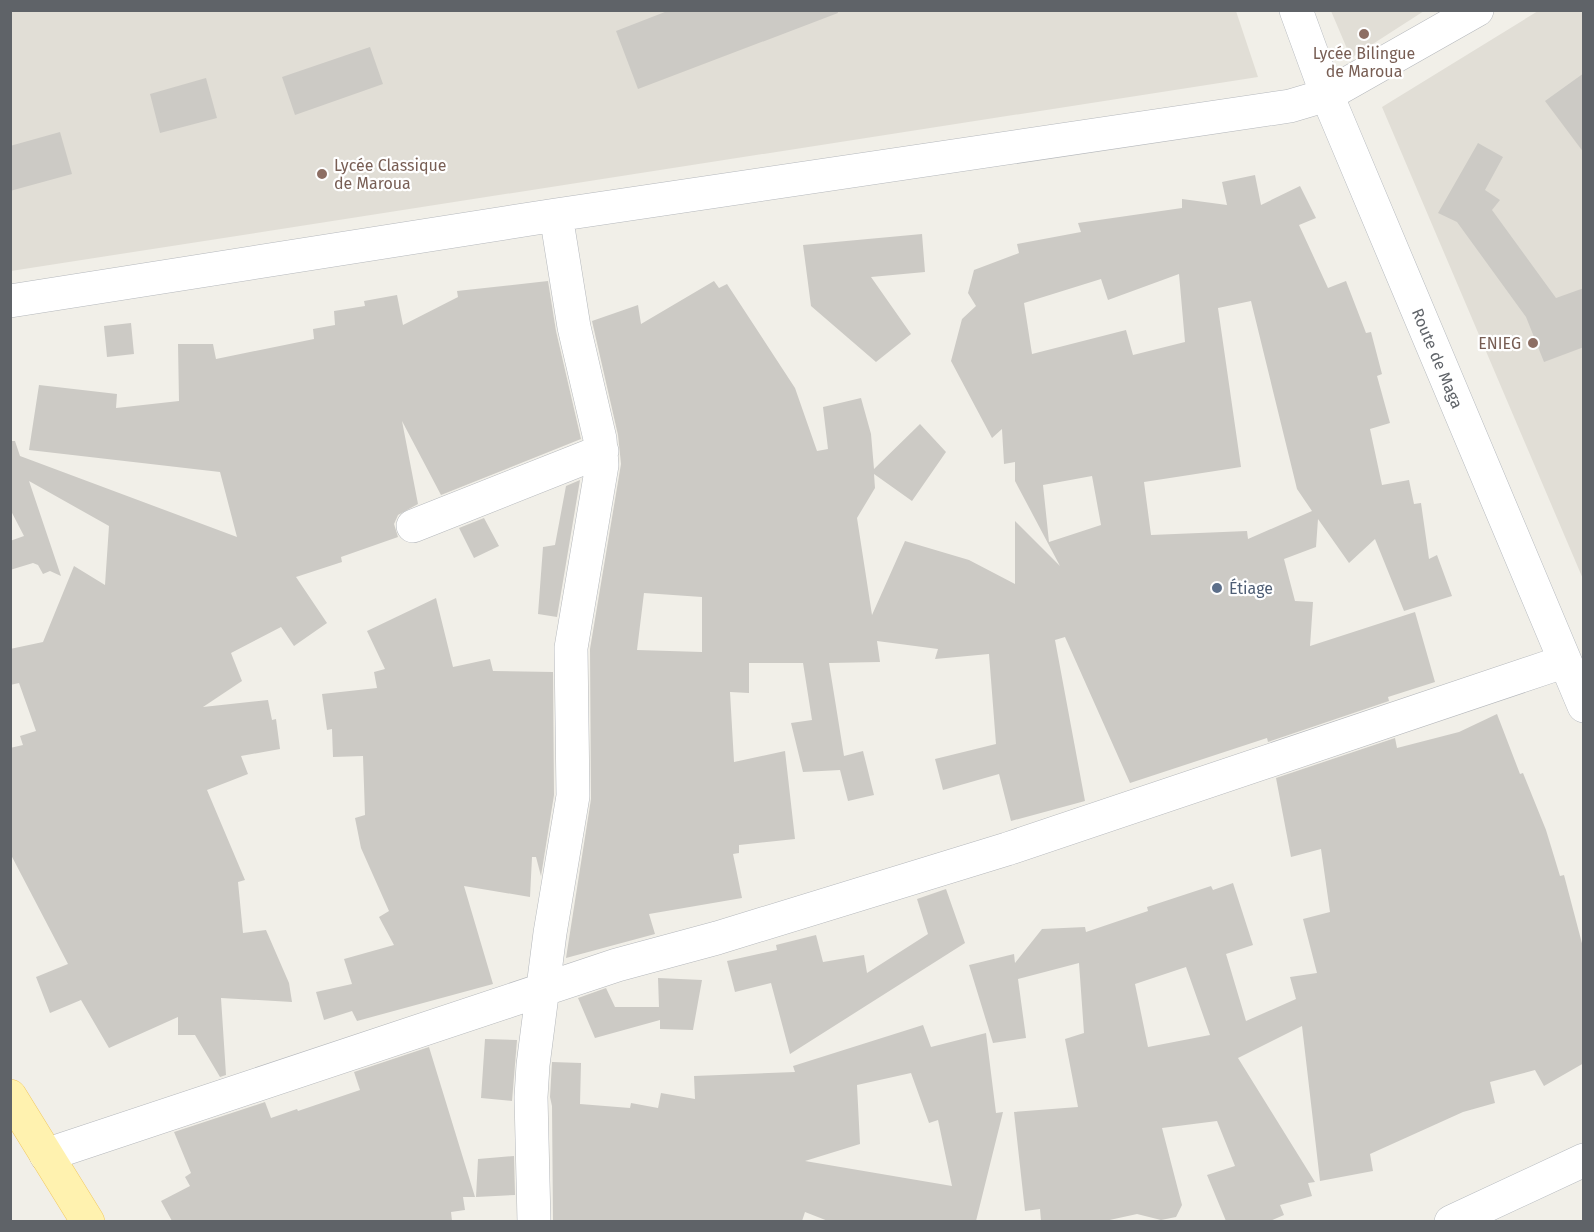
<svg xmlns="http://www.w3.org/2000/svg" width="1594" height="1232" font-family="'Fira Sans',sans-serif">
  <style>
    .education { fill: #e1ded6 }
    .building { fill: #cccac5; fill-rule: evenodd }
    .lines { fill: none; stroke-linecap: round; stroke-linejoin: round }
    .street-casing { stroke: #b5b8bc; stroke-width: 34 }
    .secondary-casing { stroke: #b6babf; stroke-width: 34 }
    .primary-casing { stroke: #f2c960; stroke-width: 34 }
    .street { stroke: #fff; stroke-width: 33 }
    .secondary { stroke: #fff; stroke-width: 33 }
    .primary { stroke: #fff2af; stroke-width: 33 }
    .education-dot { fill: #8d6e63; stroke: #fff; stroke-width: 2 }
    .service-dot { fill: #5c6f8a; stroke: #fff; stroke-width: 2 }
    .labels { text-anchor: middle; stroke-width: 4.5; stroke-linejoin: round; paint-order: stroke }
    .education-label { font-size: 16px; fill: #785e54; stroke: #fff }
    .street-label { font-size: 16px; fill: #5f6368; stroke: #fff }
    .service-label { font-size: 16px; fill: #4e5e75; stroke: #fff; text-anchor: start }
  </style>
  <rect width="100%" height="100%" fill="#f1efe8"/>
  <path class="education" d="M11,11H1236L1258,77L11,271Z
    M1331,11H1424L1351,58Z
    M1538,11H1583V579L1382,107Z"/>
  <path class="building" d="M670,10H837L838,13L638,89L616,31Z
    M370,47L383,84L295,115L282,77Z
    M1584,73V153L1545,101Z
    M206,78L217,118L160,133L150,94Z
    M60,132L72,174L10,191V146Z
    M1478,143L1503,157L1485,190L1500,200L1492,210L1556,298L1584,288V347L1544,362L1526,317L1457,222L1438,213Z
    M1255,175L1261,205L1300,186L1316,218L1299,225L1328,288L1346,281L1366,333L1371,332L1382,374L1377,376L1390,423L1370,429L1382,485L1409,480L1414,504L1421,503L1429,559L1437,555L1452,596L1404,611L1375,539L1349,563L1318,519L1316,547L1284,559L1295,601L1313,602L1310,646L1415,612L1435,682L1388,697L1389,701L1268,742L1267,738L1130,783L1065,637L1055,640L1085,801L1011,821L999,774L943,790L935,759L996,744L989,654L935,659L938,649L877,641L880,662L829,663L844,756L863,751L874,795L848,801L840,770L803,772L791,723L812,720L803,663H749V693L730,692L734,762L785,751L795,839L739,845V853L733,854L742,898L649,914L655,934L566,958L591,799L590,649L621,464L618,435L592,321L638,305L641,324L714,281L719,288L727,284L795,388L817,451L828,449L823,407L861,398L871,434L874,469L920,424L946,452L912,501L874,474L875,488L857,518L872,615L905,541L969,560L1015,584V521L1060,566L1015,481V462L1004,464L1002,429L992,438L951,361L962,319L976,306L968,293L974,270L1019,253L1017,244L1081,232L1078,223L1182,208V199L1227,205L1222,182ZM1179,274L1185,342L1133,355L1126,330L1032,354L1024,303L1101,279L1108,300ZM1251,301L1297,489L1312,511L1248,539L1247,531L1151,535L1144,482L1241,467L1218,308ZM1092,476L1101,525L1049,542L1043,485ZM644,593L702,597V652L637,650Z
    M922,234L925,272L871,277L911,334L876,362L811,306L803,245Z
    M548,281L556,331L581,439L441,495L402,421L418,504L398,515L394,524L398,537L341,557L342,562L296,577L327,623L294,646L281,627L231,653L242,681L203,707L268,700L272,720L276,719L280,749L241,756L248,774L207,790L245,880L238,882L243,933L266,930L289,983L292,1002L221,998L226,1075L220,1077L195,1035H178V1017L109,1048L81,1000L50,1013L36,977L68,964L10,853V748L23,745L20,736L36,731L19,683L10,685V649L43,642L74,566L105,585L109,526L29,481L61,576L50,571L43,574L38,565L33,563L10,570V541L24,536L10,509V441H15L20,456L237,537L220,472L29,450L39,385L117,394L116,408L179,401L178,344H213L216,359L314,339L313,329L335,325L334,311L365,306L364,301L397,295L403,325L458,297L457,291Z
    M131,323L134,354L107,357L104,326Z
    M580,480L557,617L538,614L543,547L555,545L566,486Z
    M484,518L499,546L474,558L459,528Z
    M436,598L453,667L490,659L493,671L553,672L554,795L541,876L536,857H532L530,897L464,886L493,984L357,1021L352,1011L324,1020L316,992L352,984L344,959L394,945L379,917L389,911L361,848L355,818L365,815L363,756L333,757L332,729L327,730L322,694L377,688L374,672L385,669L367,631Z
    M1497,714L1520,774L1523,773L1546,830L1560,876L1564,875L1584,951V1063L1544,1086L1535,1070L1490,1082L1495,1103L1463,1112L1370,1154L1373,1171L1320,1181L1302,1026L1238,1058L1315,1182L1308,1183L1312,1196L1280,1205L1284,1215L1270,1221H1226L1207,1175L1235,1166L1217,1121L1162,1128L1182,1205L1176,1217L1161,1220L1137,1214L1105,1221H1041L1040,1209L1025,1211L1014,1112L1078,1107L1065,1039L1084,1033L1079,963L1018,979L1026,1038L993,1043L969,965L1014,954L1015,963L1042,929L1085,927L1086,932L1148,911L1147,907L1211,886L1213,890L1233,883L1253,945L1226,954L1246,1021L1296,999L1290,977L1317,973L1303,919L1330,912L1321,849L1291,857L1276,778L1395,738L1397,748L1459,732ZM1186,967L1210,1035L1148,1047L1135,984Z
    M946,889L965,943L790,1054L771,983L735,992L727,961L777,950L776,945L816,935L823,962L864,955L867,973L928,934L917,899Z
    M658,978L702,980L693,1030L660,1029V1020L595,1038L578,998L606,988L615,1007H659Z
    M923,1025L931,1047L986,1033L996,1113L1003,1112L976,1221H828L805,1212L802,1221H553L552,1106L550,1097L552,1062L581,1063L580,1104L630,1108L631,1103L658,1108L661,1093L695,1099L694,1076L795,1072L793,1066ZM911,1073L929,1123L938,1120L952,1186L805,1161L860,1144L857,1085Z
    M485,1039L517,1040L512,1101L481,1098Z
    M429,1047L475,1197H463L465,1210L451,1212L452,1221H172L161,1201L190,1186L185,1177L191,1173L174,1132L265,1102L271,1118L297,1109L298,1111L360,1090L354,1072Z
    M514,1156L515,1195L476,1197L478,1159Z"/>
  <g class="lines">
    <defs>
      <path id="street" d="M10,301L556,215L1290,106L1327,95L1477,10
        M413,526L602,451
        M46,1155L617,965L717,938L1007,849L1563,662
        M534,1222L531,1097L533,1065L550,933L573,796L571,648L602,465L600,439L574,327L556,215"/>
      <g id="secondary">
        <path id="s1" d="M1296,10L1327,95L1584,706"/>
        <path d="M1451,1222L1584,1160"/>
      </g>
      <path id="primary" d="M10,1096L88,1222"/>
    </defs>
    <use href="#street" class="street-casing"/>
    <use href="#secondary" class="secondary-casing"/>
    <use href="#primary" class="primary-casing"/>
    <use href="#street" class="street"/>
    <use href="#secondary" class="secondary"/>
    <use href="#primary" class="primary"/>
  </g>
  <g class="education-dot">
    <circle cx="1364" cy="34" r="6"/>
    <circle cx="322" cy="174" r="6"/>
    <circle cx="1533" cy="343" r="6"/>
  </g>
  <circle class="service-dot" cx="1217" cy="588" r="6"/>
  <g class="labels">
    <g class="education-label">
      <text x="1364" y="59">Lycée Bilingue<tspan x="1364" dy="18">de Maroua</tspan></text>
      <text x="334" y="171" text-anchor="start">Lycée Classique<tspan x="334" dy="18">de Maroua</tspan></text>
      <text x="1521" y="349" text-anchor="end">ENIEG</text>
    </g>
    <g class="street-label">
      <text dy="6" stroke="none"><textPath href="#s1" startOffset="376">Route de Maga</textPath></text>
    </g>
    <g class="service-label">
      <text x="1229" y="594">Étiage</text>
    </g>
  </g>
  <rect width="1594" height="1232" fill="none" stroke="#5f6368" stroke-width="24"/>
</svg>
